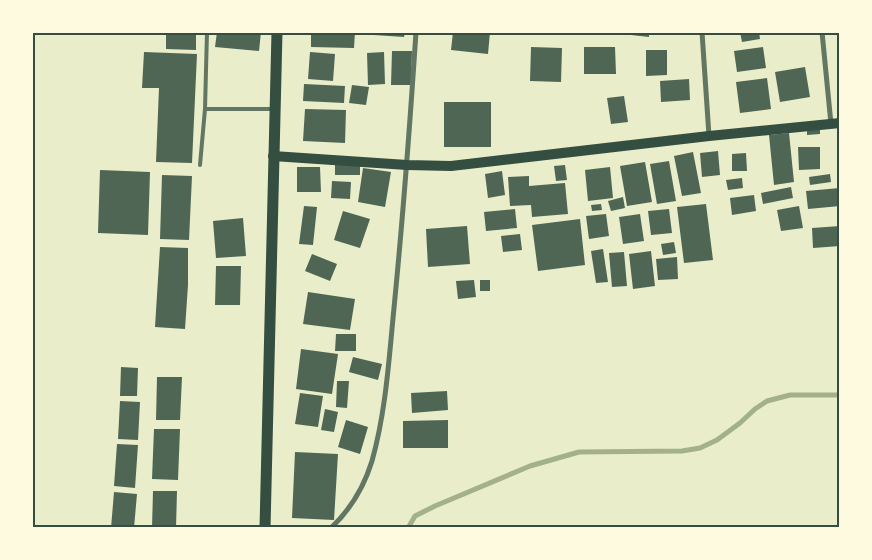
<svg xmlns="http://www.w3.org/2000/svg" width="872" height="560" font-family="'Nunito Sans',sans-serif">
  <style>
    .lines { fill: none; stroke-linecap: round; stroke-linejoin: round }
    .stream { stroke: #a3b18a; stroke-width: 5 }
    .building { fill: #4f6655 }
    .service { stroke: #617663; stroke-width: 4 }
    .minor { stroke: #617663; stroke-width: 5 }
    .secondary { stroke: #344e41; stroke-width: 10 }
    .primary { stroke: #344e41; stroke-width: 11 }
    .neatline { fill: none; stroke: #344e41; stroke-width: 2 }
  </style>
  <rect width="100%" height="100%" fill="#e9edc9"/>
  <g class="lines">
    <path class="stream" d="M408,528L415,516L435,506L530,466L579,452L682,451L700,448L717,440L740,423L755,409L767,401L790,395H840"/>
  </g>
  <path class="building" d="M166,32H196V50L166,49Z
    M217,32H261L259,51L215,47Z
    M311,32H355L354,48L311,47Z
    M375,32H405L404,37L374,35Z
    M453,32H490L488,54L451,50Z
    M631,32H649V37L631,35Z
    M740,32H759L760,39L742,42Z
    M531,47L562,48L561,82L530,81Z
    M584,47H615L616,74H584Z
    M763,47L766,68L737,72L734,51Z
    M646,50H667V75L646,76Z
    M392,51H412L411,85H391Z
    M144,52L197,54L192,163L156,162L159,88H142Z
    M310,52L335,54L333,81L308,79Z
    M384,52L385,84L368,85L367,53Z
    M805,67L810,97L780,102L775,72Z
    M767,78L771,109L740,113L736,82Z
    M689,79L690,100L661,102L660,81Z
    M304,84L345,86L344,103L303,101Z
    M352,85L369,87L366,105L349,103Z
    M624,96L628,122L611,124L607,98Z
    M444,102H491V147H444Z
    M305,109L346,110L345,143L303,141Z
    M820,128V134L807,135V129Z
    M789,133L794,182L774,185L769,135Z
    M798,147H820V169L799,170Z
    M718,151L720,175L702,177L700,153Z
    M693,152L701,193L682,196L674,156Z
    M746,153L747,171H732V154Z
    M669,161L676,201L657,204L650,164Z
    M360,162V175H335V163Z
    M645,162L652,202L627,206L620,166Z
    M565,165L567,180L556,181L554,166Z
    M297,167H320L321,192H297Z
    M610,167L613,198L588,201L585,170Z
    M363,168L391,172L385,207L358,202Z
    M100,170L150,172L148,235L98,233Z
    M502,171L505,195L488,198L485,174Z
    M830,174L831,182L810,185L809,177Z
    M162,175L192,176L189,240L160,239Z
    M529,176V186L565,183L568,214L532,217L531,205L510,206L508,177Z
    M742,178L743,188L728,190L726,180Z
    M332,181L351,182L350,199L331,198Z
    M791,187L793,198L763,204L761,193Z
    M840,188V206L808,209L806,191Z
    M754,195L756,211L732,215L730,198Z
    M623,197L625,208L611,211L608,201Z
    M601,204L602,210L592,211L591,205Z
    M706,204L713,260L684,263L677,207Z
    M304,206L317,207L313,245L299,244Z
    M799,206L803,228L781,231L777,210Z
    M515,209L517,228L486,231L484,212Z
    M669,209L672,233L651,235L648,211Z
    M343,211L370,219L360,248L334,240Z
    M606,214L609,236L589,239L586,216Z
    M640,214L644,241L623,244L619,217Z
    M243,218L246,256L216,258L213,221Z
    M580,219L585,265L538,271L532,225Z
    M467,226L470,264L428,267L426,229Z
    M840,226V246L813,248L812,228Z
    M520,234L522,250L503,252L501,236Z
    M674,242L676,253L663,255L661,244Z
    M160,247L188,248V285L185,329L155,327Z
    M603,249L608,282L596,283L591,251Z
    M651,251L655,286L633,289L629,254Z
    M624,252L627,286L612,287L609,253Z
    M312,254L337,264L330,281L305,271Z
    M677,257L678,279L658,280L656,259Z
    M216,266H241L240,305H215Z
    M474,280L476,297L458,299L456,281Z
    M480,280H490V291H480Z
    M308,292L355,299L350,330L303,324Z
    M336,334H356V351H335Z
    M301,349L338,354L332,394L296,389Z
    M353,357L382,364L378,380L349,372Z
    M121,367L138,368L137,396H120Z
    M157,377H182L180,420H156Z
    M337,381H349L347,408L336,407Z
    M447,391L448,410L412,413L411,393Z
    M300,393L323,396L318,427L295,424Z
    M120,401L140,402L138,440L118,439Z
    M325,409L338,412L334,432L321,430Z
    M346,420L368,427L360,454L338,447Z
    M448,420V448H403V421Z
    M154,429H180L178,480L152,479Z
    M117,444L138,445L135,488L114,486Z
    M295,452L338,454L334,520L292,518Z
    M153,491H177L176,528H152Z
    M114,492L137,494L134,528H111Z"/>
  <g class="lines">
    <path class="service" d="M205,109H273
      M200,165L205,109L207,32"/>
    <path class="minor" d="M702,32L709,136
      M822,32L831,124
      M331,528C351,509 364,487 372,461C386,411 389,358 394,308C403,216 410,124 416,32"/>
    <path class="secondary" d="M273,156L407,165L451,166L709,136L840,123"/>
    <path class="primary" d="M265,528L277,32"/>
  </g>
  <rect width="872" height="560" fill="none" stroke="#fefae0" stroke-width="68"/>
  <rect x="34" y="34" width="804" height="492" class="neatline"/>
</svg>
